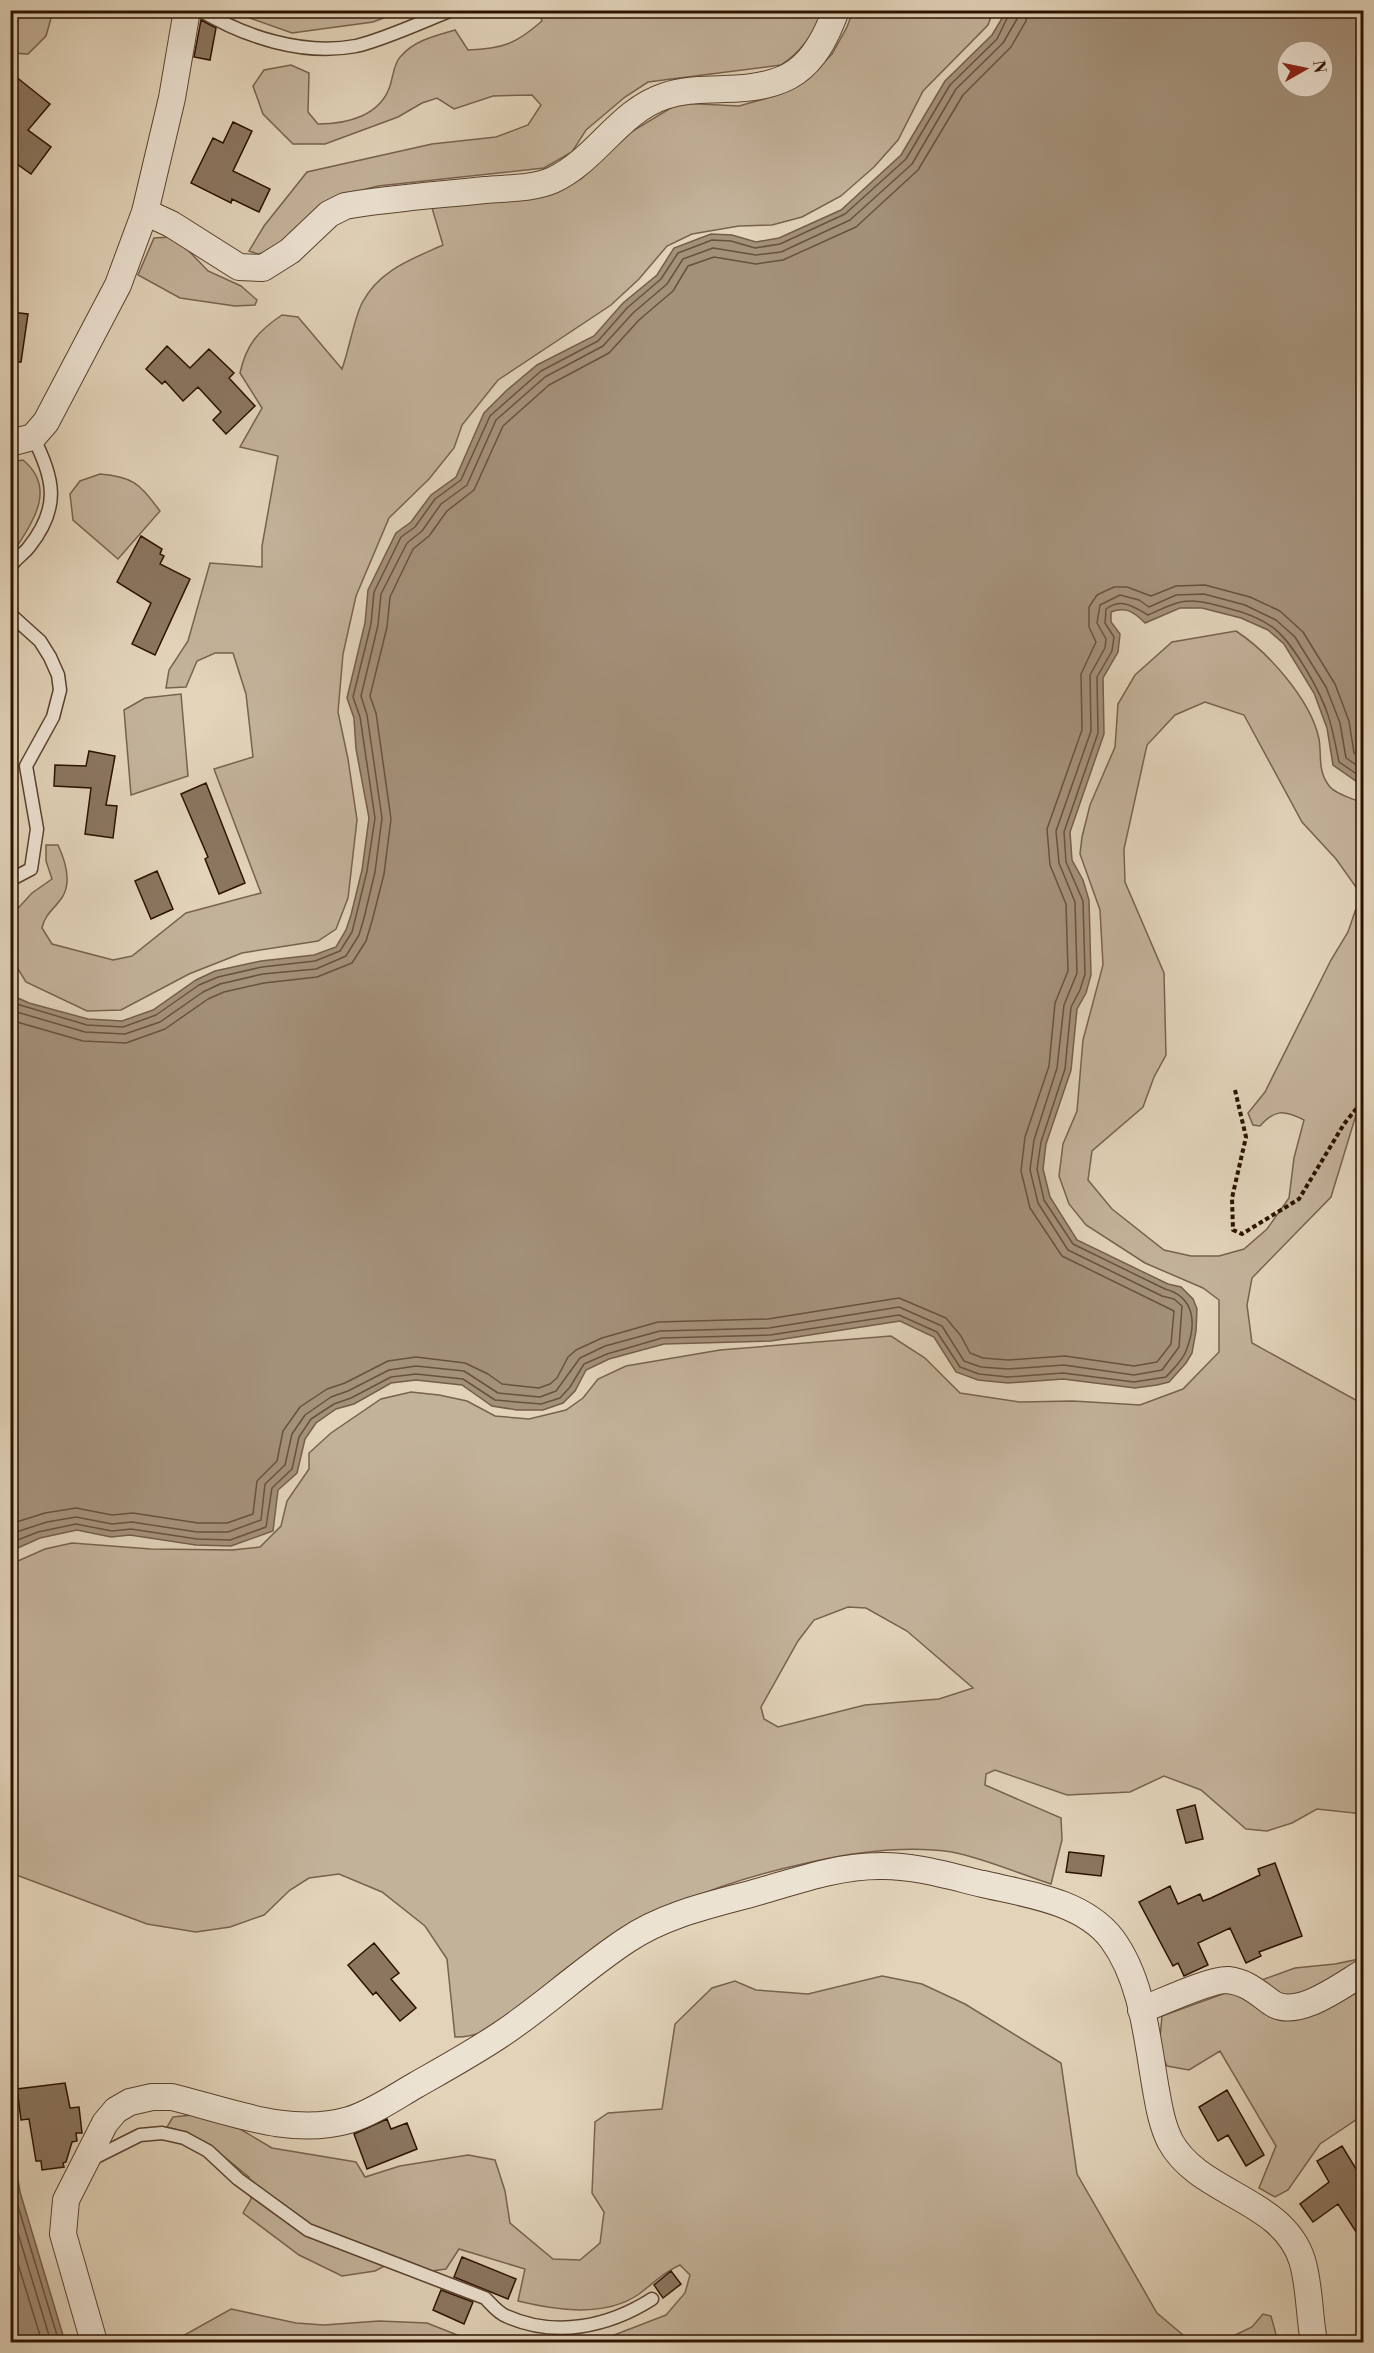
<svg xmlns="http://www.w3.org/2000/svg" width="1374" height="2353" font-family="'Libre Bodoni',serif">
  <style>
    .green { fill: #c3b29a; stroke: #78624d; stroke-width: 1.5; fill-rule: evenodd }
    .water { fill: #a4917a; stroke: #745e49; stroke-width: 1.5; fill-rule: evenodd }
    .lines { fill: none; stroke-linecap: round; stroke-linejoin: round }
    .shore { stroke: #68523d; stroke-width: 1.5 }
    .building { fill: #8b7660; stroke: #2c1200; stroke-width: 1.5 }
    .lane-casing { stroke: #5a422e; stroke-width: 15 }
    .street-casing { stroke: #5a422e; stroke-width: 28 }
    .path { stroke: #2c1200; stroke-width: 4; stroke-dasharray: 4.5 3; stroke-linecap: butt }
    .lane { stroke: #ece2d2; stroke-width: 12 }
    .street { stroke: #ece2d2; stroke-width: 26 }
  </style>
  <rect width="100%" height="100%" fill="#e2d3b9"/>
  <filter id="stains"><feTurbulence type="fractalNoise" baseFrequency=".00333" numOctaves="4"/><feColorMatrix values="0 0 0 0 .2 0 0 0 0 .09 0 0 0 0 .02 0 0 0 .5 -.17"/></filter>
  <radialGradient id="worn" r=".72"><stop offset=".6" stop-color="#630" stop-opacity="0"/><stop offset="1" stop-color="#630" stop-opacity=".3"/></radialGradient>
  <path class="green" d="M10,11H53L46,36L28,54L11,53Z
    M230,11H402L373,22L292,33Z
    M538,11H822C815,33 800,53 781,65L648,82L625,97L586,130L572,152L544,168L378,186L336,197L273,251L258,254L249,251L264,226L307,172L432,144L496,137L528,125L541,105L532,95L493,96L454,109L437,98L422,103L398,117L325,144H293L263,114L253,86L264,70L291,65L309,73L308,112L318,124C347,124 380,116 390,86C393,77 394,62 401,56C415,40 435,36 455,30L468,50C502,49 516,44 542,21Z
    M853,11H993L988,25L923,91L898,140L874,167L841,196L802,217L772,225L739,226L692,234L667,246L639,279L611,305L498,380L462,425L454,448L429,479L389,518L356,596L343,654L338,712L348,759L357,820L348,898L336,929L318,941L242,953L189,974L121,1010L87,1011L26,982L16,966L11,950L10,917L32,893L52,879L46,861V845H58C65,860 72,880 63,896C55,909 45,913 42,928L52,944L113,960L132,956L186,913L261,893L214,769L253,757L246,694L233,653H215L197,661L186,687L166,688L169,670L188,641L210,563L262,567V546L278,456L240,447L262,408L240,373C246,345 258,331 282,315L298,317L342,369C349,350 354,319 362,303C379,270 412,259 443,245L432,208L556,192L581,179L631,132L679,103L739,106L767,98L807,80L832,54L847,27Z
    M171,237L186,248L208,271L241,286L257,300L255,305L235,306L180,298L138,275L154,238Z
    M23,460C59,490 30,525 11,556V462Z
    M100,474C135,477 139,484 160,511L118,559L73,520L70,494L80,481Z
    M1236,631C1268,652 1311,700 1319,739C1322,757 1317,771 1330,787C1337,795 1354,799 1363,803V1092L1331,1197L1252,1278L1247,1305L1252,1343L1363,1404V1814L1317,1809L1292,1823L1267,1831L1246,1829L1201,1790L1164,1776L1130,1792L1067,1795L995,1770L986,1774L985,1785L1061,1818L1062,1840L1051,1884C1020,1874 983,1858 952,1852C904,1845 854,1852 807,1863C715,1883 645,1912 568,1967C532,1992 503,2038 455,2037L447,1959L425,1926L382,1892L339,1874L309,1878L290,1890L264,1915L230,1927L196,1932L147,1924L11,1873V1564L45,1549L72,1543L151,1549L232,1550L260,1547L281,1526L287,1501L309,1469V1453L331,1433L381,1399L411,1392L439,1395L467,1401L495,1416L529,1419L566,1410L583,1398L598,1379L626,1366L720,1350L891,1336L925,1358L960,1393L1020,1402L1073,1401L1140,1405L1183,1389L1219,1352V1300L1203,1288L1145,1263L1086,1225L1069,1204L1059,1176L1063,1144L1077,1111L1083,1040L1103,965L1100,910L1080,854L1082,837L1090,805L1115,747L1118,704L1135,675L1172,642ZM1205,702L1244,715L1302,822L1336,859L1361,894L1348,932L1331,960L1265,1092L1248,1113L1253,1125L1260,1126C1275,1109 1284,1110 1304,1120L1294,1158L1289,1198L1267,1229L1244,1249L1219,1256H1191L1164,1250L1112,1209L1088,1180L1092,1151L1143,1107L1154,1077L1166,1055L1164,973L1125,882L1124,849L1147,745L1175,715ZM848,1607L866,1608L907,1631L973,1688L939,1699L865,1705L778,1727L764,1719L761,1707L798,1641L814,1620Z
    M181,694L188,776L131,795L124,710L145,698Z
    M1363,1954V2115L1320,2144L1288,2190L1275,2197L1259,2188L1276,2146L1220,2051L1189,2070L1167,2066L1159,2049L1162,2016L1295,1968L1335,1964L1359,1959Z
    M882,1976L922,1984L965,2004L1061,2063L1077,2174L1157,2313L1189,2340L1213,2342L1233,2336L1252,2327L1263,2314L1271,2316L1278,2342H596L666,2315L685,2293L690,2275L680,2265C662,2273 654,2283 639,2294C605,2318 555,2310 518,2301L525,2269L459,2249L446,2269L432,2271L400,2258L375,2271L342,2276L299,2255L243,2213L251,2199L249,2177C223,2156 200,2135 167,2127L173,2117L192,2115L214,2120L240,2129L272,2148L356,2162L365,2177L400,2166L468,2155L495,2160L505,2191L510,2223L553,2259L580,2260L600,2243L604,2212L592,2193L595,2122L608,2113L662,2109L675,2024L712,1988L735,1981L756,1990L808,1994Z
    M231,2309L296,2323L324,2325L379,2321L427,2323L475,2342H172Z"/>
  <path class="water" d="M1007,10L1363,11V786L1333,765L1327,728L1314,693L1284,644L1268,630L1241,618L1202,608H1180L1145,623C1134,612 1126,606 1111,612V622L1120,634L1118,652L1103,678L1104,734L1070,832L1072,860L1083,880L1089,900L1091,975L1086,993L1077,1009L1071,1070L1046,1144L1043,1169L1050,1197L1077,1240L1168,1284L1181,1287L1193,1299L1197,1309L1196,1331L1192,1353L1186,1363L1169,1382L1157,1385L1135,1388L1063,1379L1008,1383L978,1380L956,1372L934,1337L900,1321L771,1341L664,1344L609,1359L586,1370L575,1391L563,1403L543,1410H517L492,1406L462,1385L416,1380L391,1383L354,1404L336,1409L316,1423L305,1439L297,1473L278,1490L273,1531L231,1546L196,1545L130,1535L111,1537L77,1530L40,1538L11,1551V995L29,1003L88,1019L122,1021L153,1010L196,980L215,971L261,961L314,955L336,947L346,930L351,915L362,870L369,818L356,749L354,718L347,698L365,623L368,590L396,533L411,522L431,495L456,477L484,413L507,390L537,365L594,336L623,303L657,275L674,248L711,234L732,235L756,242L779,238L841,210L901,155L945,81L992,35ZM1287,51H1323V87H1287Z
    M10,2128L20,2192L65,2342H11Z"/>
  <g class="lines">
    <path class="shore" d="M10,1002L87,1025L123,1027L156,1015L199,985L218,977L262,967L315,961L340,951L352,932L356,916L367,871L375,818L360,717L353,697L371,624L374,592L401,537L415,527L435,499L461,480L490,416L541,371L598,341L627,308L661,279L678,253L712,240L731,241L755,248L780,244L845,214L906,159L950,85L997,39L1011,10
      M10,1010L85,1032L125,1034L160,1022L203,992L220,984L263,974L316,969L346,956L359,935L364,918L375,872L382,818L367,715L361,696L378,625L381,594L407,543L422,531L441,504L467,485L496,420L545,377L603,346L633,313L667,284L683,259L713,248L756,255L781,252L850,220L912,164L956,89L1003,43L1017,19L1019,10
      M10,1020L83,1041L126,1043L165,1029L208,999L224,992L264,983L317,977L352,963L366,941L372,921L384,874L391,819L376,713L370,696L387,627L390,597L413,549L429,536L447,511L474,490L503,426L549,385L609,353L639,320L673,291L688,266L714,257L756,264L783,260L856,227L918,170L963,95L1011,47L1026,21L1028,10
      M10,1524L45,1513L76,1508L112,1515L133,1513L198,1523H227L253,1514L257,1481L277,1461L283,1431L300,1407L327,1389L345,1383L388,1361L416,1357L465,1363L488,1374L502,1384L539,1388L550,1384L557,1378L568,1357L576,1350L602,1338L658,1322L768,1319L899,1298L946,1318L961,1336L970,1353L983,1358L1008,1360L1065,1356L1134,1366L1157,1362L1171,1344L1174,1311L1062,1256L1030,1208L1021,1171L1025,1137L1049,1066L1055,1003L1068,971L1066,904L1050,865L1047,829L1082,730L1081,674L1096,642L1089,627V607L1097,595L1114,587H1127L1151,596L1176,586L1205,585L1250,597L1280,611L1303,632L1335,684L1349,721L1354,753L1364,760
      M10,1534L47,1522L76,1517L112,1524L132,1522L197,1532H228L261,1520L265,1484L285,1465L292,1434L305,1415L331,1397L348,1391L389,1370L416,1366L464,1371L498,1393L540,1397L556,1391L580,1358L605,1346L660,1331L769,1328L899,1307L942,1326L964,1361L981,1367L1008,1369L1064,1365L1134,1375L1162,1370L1179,1347L1182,1306L1174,1299L1162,1296L1068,1250L1038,1203L1030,1170L1034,1140L1057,1068L1064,1005L1077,973L1075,902L1059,863L1056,831L1091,731L1090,675L1105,648L1106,639L1097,623L1100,605L1120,595L1139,600L1149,607L1176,595L1204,594L1245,605L1276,620L1295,637L1326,687L1340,723L1346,758L1364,770
      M10,1543L38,1532L76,1524L112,1531L131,1529L197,1539L230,1540L266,1527L272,1488L292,1469L299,1437L311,1419L334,1404L351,1398L391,1377L416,1374L463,1379L495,1400L541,1404L560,1398L570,1387L584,1364L607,1354L662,1338L770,1335L899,1315L937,1332L960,1367L979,1374L1008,1377L1063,1373L1134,1382L1166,1377C1173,1369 1183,1360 1186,1351C1197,1324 1195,1297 1165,1289L1073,1244L1044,1200L1037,1169L1041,1142L1065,1069L1071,1007L1080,990L1085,974L1083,901L1066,862L1064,832L1098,733L1097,677L1112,651L1114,637L1105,623L1106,609C1122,597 1134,607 1148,615C1157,611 1167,606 1177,603C1194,598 1212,604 1227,608C1272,619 1284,633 1307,671C1328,707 1331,721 1339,762L1364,779
      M10,2169L14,2193L59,2342
      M10,2207L51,2342
      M10,2238L42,2342"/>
  </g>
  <path class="building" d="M201,20L216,28L210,60L194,57Z
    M10,72L50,104L28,130L51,147L31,174L10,159Z
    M233,122L252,131L233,171L270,189L259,212L232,199L231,203L191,183L213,138L223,143Z
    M10,312L28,314L21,362H10Z
    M167,346L190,368L209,349L234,373L229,378L255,406L226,434L213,420L221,412L198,387L183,401L165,381L162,384L146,369Z
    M141,536L162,549L160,554L164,556L160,564L190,579L155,655L132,644L151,603L117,582Z
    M89,751L115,756L106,805L117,806L113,838L85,834L91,788L54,786L55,765L86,766Z
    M206,783L245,883L219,894L205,859L208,857L181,794Z
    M157,871L173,909L151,919L135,881Z
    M1195,1805L1203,1839L1186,1843L1177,1810Z
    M1069,1852L1104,1856L1101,1876L1066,1872Z
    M1275,1863L1302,1936L1259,1952L1261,1956L1246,1963L1230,1928L1198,1943L1208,1965L1184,1976L1178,1963L1173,1966L1139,1902L1170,1886L1178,1904L1200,1894L1203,1901L1211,1898L1260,1875L1258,1869Z
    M374,1943L399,1973L391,1979L416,2008L400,2021L376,1992L373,1995L348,1965Z
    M65,2083L70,2108L79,2107L82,2133H76L77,2141L72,2142L66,2162L63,2163L64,2167L42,2170L41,2161H36L29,2119L21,2120L17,2089Z
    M1227,2090L1264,2155L1246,2166L1228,2135L1218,2141L1199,2107Z
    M387,2119L391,2129L407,2123L417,2149L367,2169L354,2134Z
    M1342,2146L1364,2182V2244L1338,2204L1313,2222L1300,2204L1329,2182L1317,2161Z
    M462,2257L516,2279L508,2299L454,2277Z
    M671,2271L681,2284L663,2298L654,2285Z
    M441,2290L473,2302L464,2324L433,2310Z"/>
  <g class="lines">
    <defs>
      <path id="lane" d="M200,10C245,37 303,56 356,46C383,40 424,21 452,10
        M10,568C15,558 23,555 29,547C61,507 54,478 33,437
        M10,614L40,641L50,657L58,675L60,690L53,717L26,766L37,829L31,869L10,880
        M92,2159L140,2135L162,2133L184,2138L208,2151L238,2179L308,2230L485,2298C491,2304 498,2313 506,2316C555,2338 608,2327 652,2299"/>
      <path id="street" d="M145,212L171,224L239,267L263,268L290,251L329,214L345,206C391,198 438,195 485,190C507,188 533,189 553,180C596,160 619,111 665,96C685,89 704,90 724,89C788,88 814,71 836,10
        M10,443L33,437L46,422L118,285L145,212L172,98L187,10
        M1141,2010C1160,2003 1210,1979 1228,1980C1247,1982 1258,1993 1272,2003C1297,2020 1342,1985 1364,1972
        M94,2342L63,2234L66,2200L105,2123L116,2110L130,2102L152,2097H172C229,2111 290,2137 349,2120C372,2113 395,2097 416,2085C444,2069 473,2053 500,2035C544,2006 583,1969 627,1940C667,1913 715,1904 761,1891C799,1880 839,1866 879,1866C913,1865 949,1876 983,1884C1026,1894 1083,1901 1112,1939C1143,1981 1147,2040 1156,2090C1159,2107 1162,2125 1170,2141C1199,2195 1282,2198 1302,2260C1310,2286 1309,2316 1314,2342"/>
    </defs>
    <use href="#lane" class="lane-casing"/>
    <use href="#street" class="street-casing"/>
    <path class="path" d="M1235,1090L1246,1137L1232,1198L1233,1230L1242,1234L1299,1199L1344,1124L1364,1099"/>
    <use href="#lane" class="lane"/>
    <use href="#street" class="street"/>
  </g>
  <rect width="1374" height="2353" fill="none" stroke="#e2d3b9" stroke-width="36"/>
  <rect x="12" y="12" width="1350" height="2329" fill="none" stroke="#2c1200" stroke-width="3"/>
  <rect x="18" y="18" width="1338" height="2317" fill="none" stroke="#2c1200" stroke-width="1.5"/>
  <g transform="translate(1305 69) rotate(81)"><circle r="28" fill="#ece2d2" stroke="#9f8f7e" stroke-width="1.5"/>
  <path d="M0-4.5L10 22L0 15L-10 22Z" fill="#8f2418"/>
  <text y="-9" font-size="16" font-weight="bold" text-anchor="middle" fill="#2c1200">N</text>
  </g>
  <rect width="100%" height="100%" filter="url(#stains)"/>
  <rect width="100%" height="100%" fill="url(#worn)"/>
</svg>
